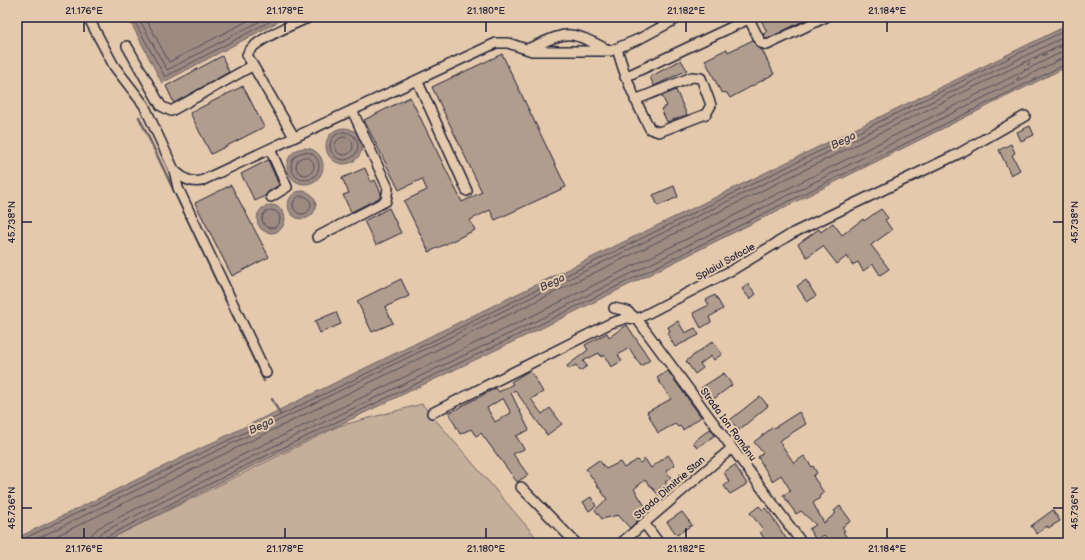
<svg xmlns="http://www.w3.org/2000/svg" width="1085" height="560" font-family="'Balsamiq Sans',sans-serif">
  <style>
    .grass { fill: #c5ae9a; stroke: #74686a }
    .water { fill: #9d8b82; stroke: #6c6166 }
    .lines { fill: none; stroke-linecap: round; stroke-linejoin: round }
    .shore { stroke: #534c57; stroke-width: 1 }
    .stream { stroke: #6c6166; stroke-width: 2.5 }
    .ferry { stroke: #413c4d; stroke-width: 1; stroke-dasharray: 5 4; stroke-linecap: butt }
    .building { fill: #b19d8e; stroke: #22223b; fill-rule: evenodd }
    .minor-casing { stroke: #22223b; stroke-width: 12 }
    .minor { stroke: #e4c9ac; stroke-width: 9 }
    .ticks { fill: none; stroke: #22223b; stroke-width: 1.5 }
    .labels { text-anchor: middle; stroke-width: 4; stroke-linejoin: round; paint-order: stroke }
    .street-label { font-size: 10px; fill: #22223b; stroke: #e4c9ac }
    .water-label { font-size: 11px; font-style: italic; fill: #413c4d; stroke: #e4c9ac }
    .neatline { fill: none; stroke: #22223b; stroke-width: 1.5 }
    .ticks-label { font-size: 10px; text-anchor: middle; fill: #22223b }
  </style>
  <rect width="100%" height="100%" fill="#e4c9ac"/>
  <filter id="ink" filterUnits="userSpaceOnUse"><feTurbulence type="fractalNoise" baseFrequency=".025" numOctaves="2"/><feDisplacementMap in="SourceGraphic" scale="8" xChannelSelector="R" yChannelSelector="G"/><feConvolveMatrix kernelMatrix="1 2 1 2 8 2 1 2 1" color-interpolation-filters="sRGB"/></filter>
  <g filter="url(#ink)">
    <path class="grass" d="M422,404L541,543H102L339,426Z"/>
    <path class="water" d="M128,17H287L162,83Z
      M1068,25V66L544,327L251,467L102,543H17V538Z
      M326 146a18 18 0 1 1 36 0a18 18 0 1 1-36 0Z
      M287 166a18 18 0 1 1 36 0a18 18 0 1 1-36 0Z
      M288 205a14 14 0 1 1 28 0a14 14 0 1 1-28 0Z
      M257 219a14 14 0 1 1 28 0a14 14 0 1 1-28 0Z"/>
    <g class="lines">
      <path class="shore" d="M132,17L165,77L278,17
        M138,17L167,70L268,17
        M145,17L169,62L255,17
        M330 146a14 14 0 1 1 28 0a14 14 0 1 1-28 0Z
        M335 146a9 9 0 1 1 18 0a9 9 0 1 1-18 0Z
        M291 166a14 14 0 1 1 28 0a14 14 0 1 1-28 0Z
        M296 166a9 9 0 1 1 18 0a9 9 0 1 1-18 0Z
        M293 205a9 9 0 1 1 18 0a9 9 0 1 1-18 0Z
        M262 219a9 9 0 1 1 18 0a9 9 0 1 1-18 0Z
        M17,542L341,386L1068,29
        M28,543L1068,35
        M42,543L1068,41
        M90,543L91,535L98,528L244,454L538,313L1060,53L1068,51
        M96,543L97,538L101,533L247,459L540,319L1063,58L1068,57
        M101,543L104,538L249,464L543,323L1068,63"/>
      <path class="stream" d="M139,117L264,381
        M272,399L280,414"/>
      <path class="ferry" d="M1011,87L1031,61L1068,43"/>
    </g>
    <path class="building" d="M767,17H811L767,39L763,34L767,32L761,20Z
      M753,40L757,47L762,50L774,74L730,98L727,93L721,92L705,60L727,49L728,52Z
      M502,54L566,187L495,220L490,210L470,220L475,230L429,252L404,201L427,190L422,179L399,190L364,120L410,97L462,202L482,192L432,87Z
      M222,56L229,72L174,103L166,86Z
      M681,60L687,70L654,86L650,77Z
      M243,86L264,127L211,154L190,113Z
      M676,90L687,115L667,122L661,109L667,106L662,96Z
      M1030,126L1034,135L1021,141L1017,132Z
      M1011,144L1015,153L1012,155L1020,170L1011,175L999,150Z
      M268,160L279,185L268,192L265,196L255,201L241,174Z
      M365,168L371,182L375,180L381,193V197L351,212L343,195L349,193L342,178Z
      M231,185L269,257L232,276L195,203Z
      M674,186L678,197L658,206L653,195Z
      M389,208L401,233L376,245L364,221Z
      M881,209L888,218L885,220L892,230L871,245L889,269L880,275L873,264L863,271L858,262L852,265L847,256L837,264L823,246L807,257L798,244L819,229L821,232L833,223L842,235L863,219L864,221Z
      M401,279L409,296L385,307L393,323L372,332L357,301Z
      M806,280L816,296L807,302L797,286Z
      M748,284L756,294L750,299L742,289Z
      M715,295L723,309L709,317L711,322L701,328L693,313L709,305L706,300Z
      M336,312L341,324L320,333L315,321Z
      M678,321L685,333L695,328L699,335L675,347L667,333L670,331L668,327Z
      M627,325L650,360L641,366L629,348L618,355L622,361L611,367L604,355L601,357L599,353L583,361L587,366L580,371L576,365L569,369L567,366L588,350L585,345L607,333L609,337Z
      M713,341L722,354L714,360L711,356L700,364L703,368L695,374L686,361Z
      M530,370L543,392L531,399L542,414L550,408L562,424L547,435L515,390L511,393L529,430L516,436L524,449L513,454L528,475L517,482L481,433L476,436L471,429L460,434L449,413L496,388L499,392L513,384L511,382ZM503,398L511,413L495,422L487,408Z
      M668,371L701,417L683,430L680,426L678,427L675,424L658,433L647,412L671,399L657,378Z
      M724,373L732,385L711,401L701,388Z
      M760,396L768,406L739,430L730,420Z
      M799,412L806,424L779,441L794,463L804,456L812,467L813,466L817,473L813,476L824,493L819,496L820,498L813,503L824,523L836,513L834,511L840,506L851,521L842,527L845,531L843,532L851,543H831L824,535L816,540L809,529L816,525L801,511L796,514L783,495L791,491L781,475L772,481L758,457L763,453L754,442L773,427L774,428Z
      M710,429L715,435L697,448L693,442Z
      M668,455L675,465L666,471L671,478L665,482L673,491L663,500L645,480L634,489L647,509L638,516L640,518L630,528L618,515L602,519L595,510L607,499L586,469L599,460L606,469L620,462L624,468L637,460L640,463L645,459L651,468Z
      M735,465L747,484L730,494L724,486L729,482L724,472Z
      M591,497L596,506L589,511L583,502Z
      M759,506L763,510L765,508L771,515L789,543H767L760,532L763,529L750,513Z
      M1053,510L1060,521L1048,528L1047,526L1037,534L1031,526Z
      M682,512L692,525L677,535L667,522Z"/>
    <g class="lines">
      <defs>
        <path id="minor" d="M88,17L114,66L144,105L174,170L178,188L266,373
          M749,19L761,43L767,45L826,17
          M127,46L161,106L171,111L252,66
          M527,49C568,32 567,28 608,50
          M617,49C625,77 636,103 650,129L659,132L706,114L711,105L701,78L692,77L635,100
          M625,77L753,17
          M417,80L467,191
          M294,137L247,55C252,40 295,24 310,17
          M270,149L287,187L271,197
          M174,170C183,178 189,183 201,181L496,43H508L532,51H610L639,39L680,17
          M317,237L386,201L388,188L352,110
          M614,308L627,311L637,319L802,543
          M432,413L611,323L627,318L637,319L734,269L793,233L960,153L1025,116
          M521,487L576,543
          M644,523L659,543
          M621,543L732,448"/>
      </defs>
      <use href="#minor" class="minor-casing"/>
      <use href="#minor" class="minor"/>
    </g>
  </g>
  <path class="ticks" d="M84,22V32M285,22V32M486,22V32M686,22V32M887,22V32M22,222H32M1053,222H1063M22,508H32M1053,508H1063M84,528V538M285,528V538M486,528V538M686,528V538M887,528V538"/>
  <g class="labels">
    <g class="street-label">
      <text transform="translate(725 261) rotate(-29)" y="4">Splaiul Sofocle</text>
      <text transform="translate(729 424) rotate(54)" y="4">Strada Ion Românu</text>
      <text transform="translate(669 487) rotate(-41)" y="4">Strada Dimitrie Stan</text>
    </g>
    <g class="water-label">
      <text transform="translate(843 140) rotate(-26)" y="4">Bega</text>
      <text transform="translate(552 282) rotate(-26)" y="4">Bega</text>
      <text transform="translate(261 425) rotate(-26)" y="4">Bega</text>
    </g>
  </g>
  <rect width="1085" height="560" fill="none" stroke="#e4c9ac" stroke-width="44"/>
  <rect x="22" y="22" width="1041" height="516" class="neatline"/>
  <g class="ticks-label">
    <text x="84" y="14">21.176°E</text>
    <text x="285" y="14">21.178°E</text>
    <text x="486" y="14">21.180°E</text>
    <text x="686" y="14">21.182°E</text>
    <text x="887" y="14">21.184°E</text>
    <text transform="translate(11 222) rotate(-90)" y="4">45.738°N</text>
    <text transform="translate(1074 222) rotate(-90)" y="4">45.738°N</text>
    <text transform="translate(11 508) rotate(-90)" y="4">45.736°N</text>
    <text transform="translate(1074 508) rotate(-90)" y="4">45.736°N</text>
    <text x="84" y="552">21.176°E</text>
    <text x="285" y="552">21.178°E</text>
    <text x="486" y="552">21.180°E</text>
    <text x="686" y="552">21.182°E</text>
    <text x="887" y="552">21.184°E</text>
  </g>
</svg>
